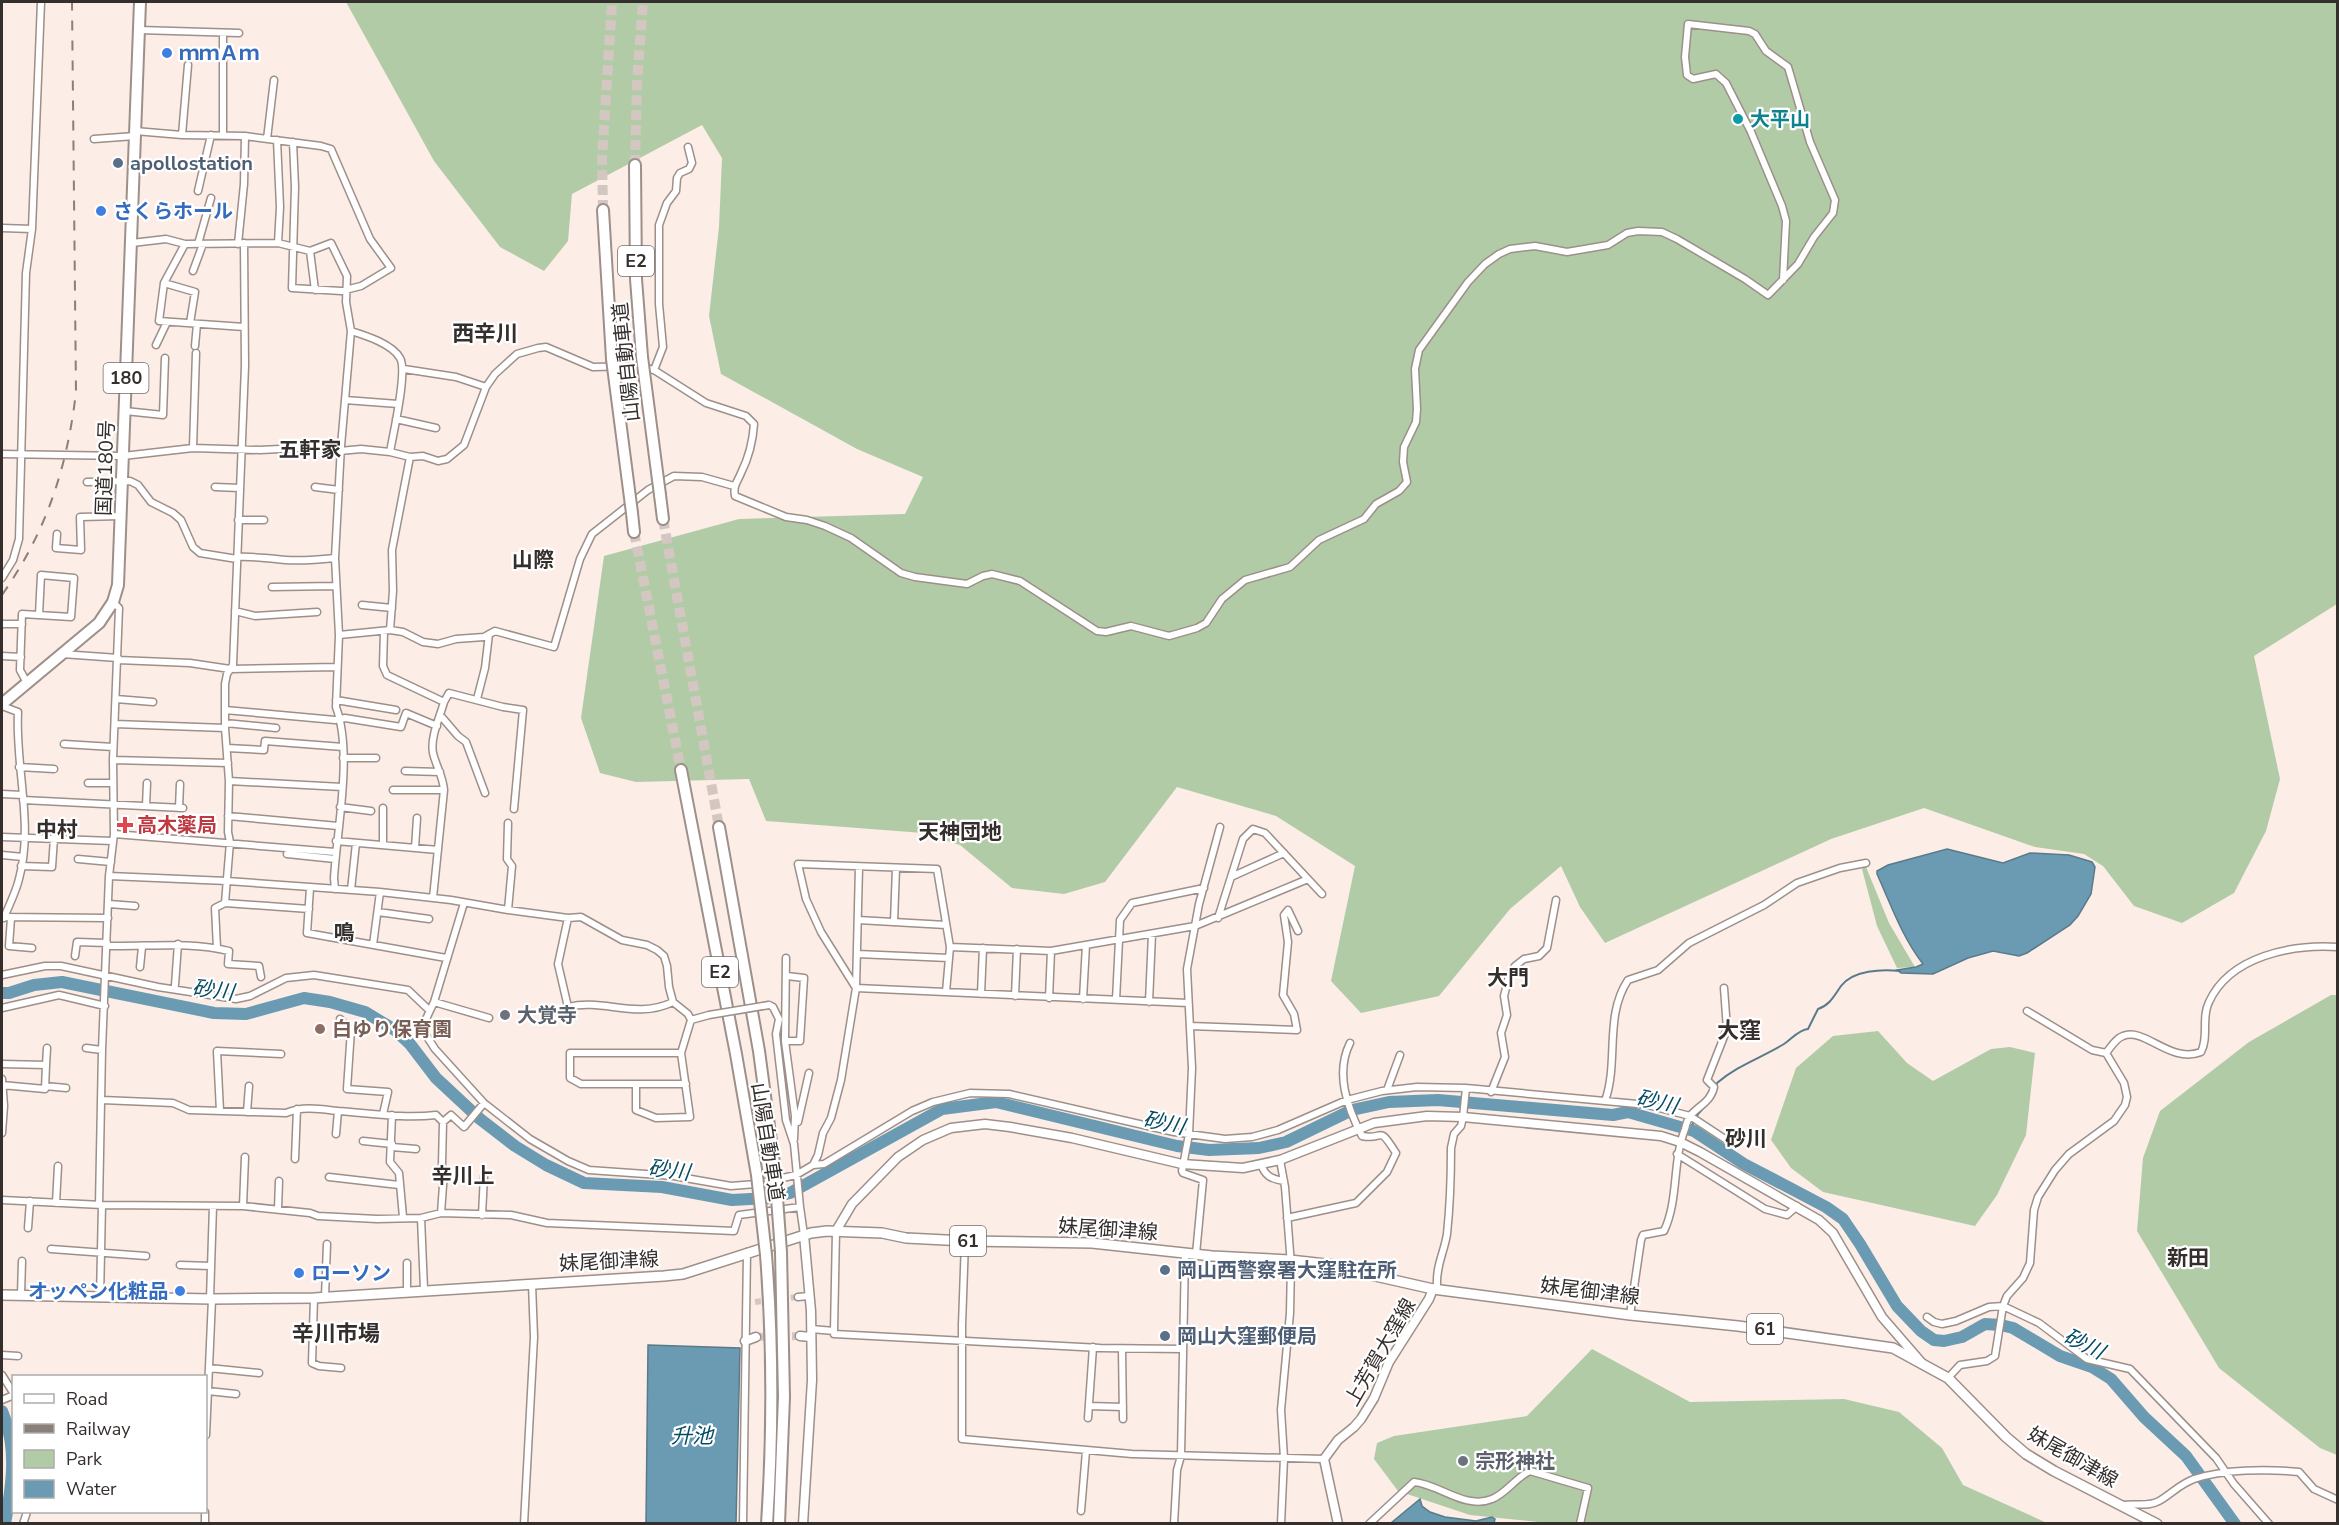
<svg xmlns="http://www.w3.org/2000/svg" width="2339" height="1525" font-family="'Nunito Sans','Noto Sans JP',sans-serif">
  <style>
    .green { fill: #b2cba7 }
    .water { fill: #6a9bb3; stroke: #5a7a8a; stroke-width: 1.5 }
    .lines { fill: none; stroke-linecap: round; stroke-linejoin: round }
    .stream { stroke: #5a7a8a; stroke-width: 2 }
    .river { stroke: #6a9bb3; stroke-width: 12 }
    .street-tunnel { stroke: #d4c7c1; stroke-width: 6; stroke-dasharray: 6 3; stroke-linecap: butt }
    .secondary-tunnel { stroke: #d4c7c1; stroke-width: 8; stroke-dasharray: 8 4; stroke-linecap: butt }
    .highway-tunnel { stroke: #d4c7c1; stroke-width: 10; stroke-dasharray: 10 5; stroke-linecap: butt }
    .street-casing { stroke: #9d8f89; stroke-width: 9 }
    .secondary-casing { stroke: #9d8f89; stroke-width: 11 }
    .primary-casing { stroke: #9d8f89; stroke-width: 12 }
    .highway-casing { stroke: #9d8f89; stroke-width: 14 }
    .street { stroke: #fff; stroke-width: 6 }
    .secondary { stroke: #fff; stroke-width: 8 }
    .primary { stroke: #fff; stroke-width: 9 }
    .highway { stroke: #fff; stroke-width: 10 }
    .rail { stroke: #897f7b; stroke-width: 2; stroke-dasharray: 10 10; stroke-linecap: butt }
    .street-bridge-casing { stroke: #9d8f89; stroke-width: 9; stroke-linecap: butt }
    .highway-bridge-casing { stroke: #9d8f89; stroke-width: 14; stroke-linecap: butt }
    .street-bridge { stroke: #fff; stroke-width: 6 }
    .highway-bridge { stroke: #fff; stroke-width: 10 }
    .shop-dot { fill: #3f7fe0; stroke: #fff; stroke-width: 2 }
    .culture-dot { fill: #0f9aa8; stroke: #fff; stroke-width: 2 }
    .service-dot { fill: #5c6f8a; stroke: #fff; stroke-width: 2 }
    .health-dot { fill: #e0444e; stroke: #fff; stroke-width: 2 }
    .worship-dot { fill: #6b7280; stroke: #fff; stroke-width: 2 }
    .education-dot { fill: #8d6e63; stroke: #fff; stroke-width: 2 }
    .labels { text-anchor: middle; stroke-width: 4.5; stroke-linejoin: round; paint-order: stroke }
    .shield { fill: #fff; stroke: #716d6b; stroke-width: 1.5 }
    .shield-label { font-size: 18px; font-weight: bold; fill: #342e2c }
    .shop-label { font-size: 20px; font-weight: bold; fill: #366cbe; stroke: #fff; text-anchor: start }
    .culture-label { font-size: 20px; font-weight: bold; fill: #0d838f; stroke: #fff; text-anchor: start }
    .service-label { font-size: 20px; font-weight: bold; fill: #4e5e75; stroke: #fff; text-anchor: start }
    .street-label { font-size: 20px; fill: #342e2c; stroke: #fff }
    .health-label { font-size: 20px; font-weight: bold; fill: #be3a42; stroke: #fff; text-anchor: start }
    .worship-label { font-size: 20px; font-weight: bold; fill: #5b616d; stroke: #fff; text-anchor: start }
    .education-label { font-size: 20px; font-weight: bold; fill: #785e54; stroke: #fff; text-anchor: start }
    .neighbourhood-label { font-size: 21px; font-weight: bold; fill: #342e2c; stroke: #fff }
    .water-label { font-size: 21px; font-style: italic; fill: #054c65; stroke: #fff }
    .quarter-label { font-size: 22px; font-weight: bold; fill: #342e2c; stroke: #fff }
  </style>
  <rect width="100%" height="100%" fill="#fcede6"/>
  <path class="green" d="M346,2H2337V604L2254,656L2280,779L2266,831L2234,893L2182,923L2134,906L2103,866L2084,854L2035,847L1924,808L1831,839L1605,943L1580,907L1561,866L1510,909L1439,996L1361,1013L1331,981L1355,866L1276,816L1177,787L1105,882L1064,894L1012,888L960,845L923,833L766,821L749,779L636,782L600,773L581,718L604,556L739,519L905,514L923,477L857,449L721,374L709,316L719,227L722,158L702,125L572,194L568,241L544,271L500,247L434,161Z
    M1864,867H1866L1889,923L1915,967L1897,968L1877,926L1862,869Z
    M2331,995H2338L2337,1455L2320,1448L2219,1368L2137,1231L2143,1158L2160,1111L2249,1042Z
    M1878,1031L1907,1063L1933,1081L1991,1049L2010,1047L2035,1053L2026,1135L1997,1195L1975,1226L1823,1192L1791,1168L1771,1140L1796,1068L1833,1036Z
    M1592,1349L1690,1402L1844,1399L1899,1412L1942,1448L1963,1485L2047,1523H1547L1470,1515L1398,1491L1374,1459L1377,1443L1394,1436L1527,1416Z"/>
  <path class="water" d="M1947,849L2003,863L2030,853L2069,855L2092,862L2095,867L2091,894L2078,916L2070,925L2027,953L2019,956L1993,951L1968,958L1933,974L1901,973L1897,970L1916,967L1923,964C1902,937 1891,905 1877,874V871L1888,865Z
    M648,1345L740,1348L736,1523H646Z
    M1420,1499L1422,1506L1430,1512L1445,1517L1476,1521L1492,1517L1495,1519L1494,1523H1391Z"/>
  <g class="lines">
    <path class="stream" d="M1716,1088L1717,1083C1738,1065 1761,1058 1784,1044C1792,1039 1798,1030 1808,1029L1818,1009C1830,1005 1834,996 1841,986C1853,970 1882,969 1900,971
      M1690,1130L1698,1114L1708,1103"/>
    <path class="river" d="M2,993H9L34,985L62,982L214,1013L246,1014L304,998L330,1002L365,1012L395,1030L410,1044L436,1078L480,1119L515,1146L546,1165L584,1183L662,1187L732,1200L770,1198L790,1193L942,1109L996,1102L1177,1146L1209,1150L1259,1148L1286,1142L1352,1110L1389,1102L1438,1100L1613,1115L1628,1112L1694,1131L1744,1164L1826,1207L1843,1219L1860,1244L1897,1306L1921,1331L1934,1340L1944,1341L1962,1337L1985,1324L2001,1325L2013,1328L2060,1356L2092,1367L2111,1379L2144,1417L2186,1456L2235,1524
      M2,1411C18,1447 12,1485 5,1524"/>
    <path class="street-tunnel" d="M755,1302L798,1297"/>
    <path class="secondary-tunnel" d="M756,1337L800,1336"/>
    <path class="highway-tunnel" d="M635,165L637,82L643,2
      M603,210L602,158L612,2
      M663,519L719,827
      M634,532L681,770"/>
    <defs>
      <path id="street" d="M139,30L239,33
        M135,131L182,135L245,136L321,146L331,149L370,239L391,268L361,286L341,291L292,288L295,187L293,142
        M182,135L188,65
        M223,135V33
        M94,139L135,136
        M267,139L274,80
        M277,140L280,207L278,243
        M198,191L211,135
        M2,228L32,229
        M132,243L166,239L185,244L278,243L310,251L331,243L347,276L346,302L351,331L341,446L335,558L339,635L336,707C353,753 337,828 334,878L335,889
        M185,244L164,283L159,321L244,327
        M198,244L211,198
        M238,244L244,184L245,136
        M310,251L315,290
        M193,271L203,244
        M164,283L195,292L190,323
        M351,331C367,336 392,344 400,358C408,371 393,434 390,452
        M156,345L167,322
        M195,346L197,324
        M404,369L456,377L486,387
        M654,370L663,347L659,304V225L667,203L676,191L677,178L680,173L689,169L692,163L688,147
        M345,400L398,404
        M125,411L163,415L165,358
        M396,419L436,428
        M193,448L196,353
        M340,451L361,449L390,452L410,457L423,456L438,461L447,459L464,445L486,387L495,374L517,354L538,348L546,347L593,367L635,366L654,370L706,403L746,416L754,424C753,440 748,459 741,473C737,483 733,485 735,496L786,517L807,520L825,526L851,538L901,573L915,577L967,584L983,576L992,574L1020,581L1097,631L1106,632L1131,626L1169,636L1197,628L1206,623L1222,599L1245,580L1290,567L1319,540L1364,519L1376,504L1399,491L1407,482L1403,462L1404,447L1416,422L1417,409L1415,369L1419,350L1468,282L1485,264L1499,254L1510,249L1535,246L1567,252L1608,245L1627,233L1638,231L1662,232L1677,239L1745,279L1768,295L1798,264L1814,237L1833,213L1835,200L1810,142L1788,67L1766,51L1755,34L1749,31L1688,24L1685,57L1687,75L1693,79L1716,74L1726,83L1751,132L1782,206L1786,221L1783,280
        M2,454L123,456L193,448L260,450L341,446
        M87,482L130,481L138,485L151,502L173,513L181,520L193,547L200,553L237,559
        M215,487L240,488
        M315,487L339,490
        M238,520H264
        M57,534L56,548L81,550L80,517L121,516
        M237,557C251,556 262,558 276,559C295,562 316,560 335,558
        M2,578L13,560L19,539L26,273L32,229L41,2
        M272,587L335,586
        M362,605L392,608
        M235,611L255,616L317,612
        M2,624H22
        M390,630L393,591L392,550L410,457
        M384,631L383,666L387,675L444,702C440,717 430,737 433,753C436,766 443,776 444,790L433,898
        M339,635L390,630L403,632L423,642L438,644L456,639L484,637L495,631L554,647L580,559L592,534L648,490L674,476L702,477L734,486
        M62,654L118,658
        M2,656L21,657
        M118,660L190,663L230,669L337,667
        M27,683L20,670L22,614L71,617L74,578L41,575L39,615
        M116,699L153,702
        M477,699L485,668L489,634
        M336,700L396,710
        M444,702L449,693L503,707L523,710L514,809
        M2,706L18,712C15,767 34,824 19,879C16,892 9,905 4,918
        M225,710L335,720L345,718L401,727L406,713L437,726
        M440,715L458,736L466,742L485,793
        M225,723L276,728
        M115,724L225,728
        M64,744L113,747
        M227,748L264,750L265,741L343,747
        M343,758H376
        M113,760L228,763
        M19,767L54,769
        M405,771L440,772
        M229,781L342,787
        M88,783H113
        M393,790H444
        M2,794L22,795
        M23,800L183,808
        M146,806L147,783
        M340,807L371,811
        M179,808L180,784
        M228,816L338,826
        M508,823L507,859L512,866L508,910
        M114,834L335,852
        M2,837L113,841
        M336,841L438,850
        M383,845V808
        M415,848L417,818
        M287,854L335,859
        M2,855L23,857
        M78,859L111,862
        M21,866L52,867L54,838
        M109,876L227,881L380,892L451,900L508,910L568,918L581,917L622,940L647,945L657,950L664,956L667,966L669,987L673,1002L688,1014L691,1020
        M1231,877L1284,853
        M310,888L307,933L446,958
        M351,890L356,843
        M225,903L309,909
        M464,903L434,1002L426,1019L424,1032L435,1049L484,1103L530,1139L568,1161L589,1170L674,1176L731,1186L756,1184L796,1175L813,1165L818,1155L823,1133L831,1118L841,1080L856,988L859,867
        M109,904L135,906
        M378,912L429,919
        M2,917L108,918
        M11,918L9,946L32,948
        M568,918L558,964L568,1007C604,998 635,1020 673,1002
        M1218,918L1243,839L1253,829L1265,833L1322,894
        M858,920L946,925
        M894,922L896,868
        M373,945L380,892
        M107,946C148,947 189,941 229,951L228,964L259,966L261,977
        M950,947L1051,951L1195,926L1308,879
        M217,948L215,908L225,903L230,842L228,832L229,781L225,728V684L227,674L233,665L245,366L244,243
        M857,954L949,958
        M75,956L77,942L107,943
        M786,958L785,1041L795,1116L794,1139
        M140,967L142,947
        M2,975L45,966H61L158,987L236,999L250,996L286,978L314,975L408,990L429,1010
        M175,985L178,944
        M946,992L950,947L937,869L798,864L806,899L821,932L856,988L1188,1003
        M981,994L983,948
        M1015,996L1017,949
        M1049,998L1051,951
        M1083,999L1086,945
        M1116,1000L1120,920L1132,903L1204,888
        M434,1002L489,1018
        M1149,1002L1152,934
        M769,1005L773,1007L779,1019L776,1034L786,1120L794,1144L800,1207
        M2,1008L59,995L105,1006
        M340,1019L351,1030L347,1089L388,1092L383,1114
        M691,1020L709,1015
        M1190,1026L1297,1030L1294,1014L1283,995L1288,942L1284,915L1288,910L1298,931
        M785,1041H800L804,978L787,976
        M86,1048L102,1050
        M681,1053H570V1078L581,1084H686
        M2106,1053C2111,1047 2116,1038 2123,1036C2145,1027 2170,1064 2201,1052C2209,1037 2201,1018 2209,1002C2230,956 2292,944 2338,947
        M2,1064L46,1065L47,1048
        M2,1079L4,1106L2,1133
        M2,1085L45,1089L46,1065
        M636,1085V1110L656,1118L690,1117L681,1053L691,1020
        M45,1086L66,1088
        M1387,1090L1400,1055
        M1491,1092L1505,1057L1501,1033L1507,1015L1504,996L1509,976L1515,966L1524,959L1539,956L1547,948L1556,900
        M102,1100L173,1103L189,1110L286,1113C303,1106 320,1109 337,1111C369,1113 403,1119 436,1115L443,1122L451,1115L464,1127L484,1103
        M1605,1101C1619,1062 1604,1016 1628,980L1658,970L1689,943L1764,905L1797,883L1840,868L1866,863
        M220,1111L217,1051L281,1054
        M247,1112L249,1086
        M392,1115L390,1162L399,1173L403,1217
        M798,1122L809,1073
        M336,1134L338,1111
        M363,1141L392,1144
        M392,1147L416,1149
        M1677,1154L1765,1209L1787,1215L1797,1206
        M295,1159L297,1109
        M1280,1160L1285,1187L1291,1265L1290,1313L1281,1410L1284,1458L1281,1524
        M1261,1164C1265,1176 1271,1179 1284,1181
        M813,1165L824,1164L912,1111L933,1102L970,1093L1009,1094L1174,1132L1225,1139L1252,1137L1278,1130L1347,1100L1382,1091L1417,1087L1466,1088L1648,1105L1690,1116L1725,1139
        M329,1177L399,1185
        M2,1200L102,1205L243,1206L310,1213L318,1216L377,1219L421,1218L441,1213L511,1215L547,1223L734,1231L739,1215L800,1207L804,1235
        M56,1203L58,1166
        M99,1205L102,1050L109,876L114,834L113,760L119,608L113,602
        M243,1206L245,1157
        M278,1209L279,1181
        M441,1213L444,1172L442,1165L443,1122
        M482,1215L484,1176
        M421,1218L424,1289
        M1287,1218L1356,1203L1387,1172L1396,1153C1377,1123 1385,1141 1362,1136C1347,1107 1335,1073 1350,1043
        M28,1228L30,1201
        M965,1241L962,1325V1439L1132,1454L1324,1459
        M51,1249L146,1256
        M1196,1254L1203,1180L1183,1173L1182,1171L1189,1134L1192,1068L1187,969L1199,904L1220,827
        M407,1263V1291
        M180,1265L211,1266
        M1433,1289L1437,1285C1436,1265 1444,1253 1447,1234C1450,1206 1451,1177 1451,1148L1454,1134L1461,1126L1463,1117L1466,1088
        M21,1295L22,1261
        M325,1297L327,1244
        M798,1297L809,1296
        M100,1298L102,1205
        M314,1298L312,1363L319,1366L341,1368
        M210,1299L213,1206
        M1630,1315L1641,1240L1643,1235L1664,1231C1679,1199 1672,1162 1685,1129C1686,1125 1688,1119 1690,1116C1698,1106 1711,1102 1714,1087L1707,1080L1727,1029L1724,988
        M1927,1317L1934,1322L1942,1324L1956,1321L1989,1307L2003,1306L2039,1323L2087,1359L2130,1369L2216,1458L2234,1484L2269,1524
        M811,1329L834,1331V1334L1100,1348L1183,1349
        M834,1331L836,1231
        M1122,1349L1123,1419
        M2,1355L18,1356
        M209,1368L259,1373
        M2,1375L14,1394
        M1948,1378L1960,1365L1987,1361L1995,1356L2003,1306L2007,1296L2023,1278L2030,1263L2034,1210L2038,1197L2055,1170L2069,1154L2114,1121L2125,1105L2127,1097L2124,1083L2106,1053L2092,1050L2027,1011
        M208,1391L236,1394
        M2,1400L14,1395
        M1089,1406L1123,1407
        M1088,1418L1093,1347
        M206,1435L212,1299
        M2123,1505C2135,1503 2149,1507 2159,1501C2171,1494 2180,1484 2194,1479C2224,1469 2267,1469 2299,1472L2314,1489L2338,1500
        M1081,1511L1086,1451
        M23,1524L27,1512
        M205,1524V1512
        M524,1524L534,1337L532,1284
        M743,1524L747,1252
        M1174,1524L1177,1470L1181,1456L1185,1254
        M1369,1524L1414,1482C1439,1484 1465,1510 1492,1499C1507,1493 1516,1477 1530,1471L1588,1488L1580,1524"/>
      <path id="secondary" d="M836,1231L852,1204L898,1157L923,1140L951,1128L985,1124L1010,1127L1072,1138L1182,1164L1243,1168L1280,1160L1374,1123L1427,1116L1463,1117L1661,1136L1680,1142L1700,1152L1819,1220L1833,1233L1882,1317L1921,1362
        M800,1336L811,1337
        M745,1341L756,1337
        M803,1524L812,1380L811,1311L804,1235
        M1338,1524L1324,1459L1338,1440L1354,1427L1361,1419L1374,1398L1389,1362L1429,1299L1433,1289"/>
      <path id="primary" d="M2,1295L212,1299L314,1298L664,1276L683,1274L811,1233L827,1231L882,1233L906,1238L965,1241L1092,1243L1212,1256L1290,1260L1343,1266L1371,1275L1433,1289L1630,1315L1738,1326L1893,1348L1948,1378L2006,1437L2026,1454L2054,1471L2157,1524"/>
      <path id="highway" d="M635,165L636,279L642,357
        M603,210L612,359
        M660,495L663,519
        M632,513L634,532
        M2,704L99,623L113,602L118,585L140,2
        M681,770L736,1054L757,1175
        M719,827L759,1051L775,1171
        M766,1255C773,1345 773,1433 767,1524
        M779,1524L784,1397L781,1252"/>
    </defs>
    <use href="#street" class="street-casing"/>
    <use href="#secondary" class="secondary-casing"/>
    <use href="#primary" class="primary-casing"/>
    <use href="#highway" class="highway-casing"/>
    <use href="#street" class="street"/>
    <use href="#secondary" class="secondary"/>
    <use href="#primary" class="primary"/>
    <use href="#highway" class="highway"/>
    <path class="rail" d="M2,595C46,532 67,469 76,392L72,2"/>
    <defs>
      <path id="street-bridge" d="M709,1015L769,1005"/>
      <path id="highway-bridge" d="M642,357L660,495
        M612,359L632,513
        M775,1171L781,1252
        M757,1175L766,1255"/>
    </defs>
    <use href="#street-bridge" class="street-bridge-casing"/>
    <use href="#highway-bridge" class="highway-bridge-casing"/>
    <use href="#street-bridge" class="street-bridge"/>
    <use href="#highway-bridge" class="highway-bridge"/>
  </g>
  <g class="shop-dot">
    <circle cx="167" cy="53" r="6"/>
    <circle cx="101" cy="211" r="6"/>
    <circle cx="299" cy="1273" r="6"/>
    <circle cx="180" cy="1291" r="6"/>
  </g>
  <circle class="culture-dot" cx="1738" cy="119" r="6"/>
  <g class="service-dot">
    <circle cx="118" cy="163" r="6"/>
    <circle cx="1165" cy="1270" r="6"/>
    <circle cx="1165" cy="1336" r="6"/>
  </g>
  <path class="health-dot" d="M122 816h6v6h6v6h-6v6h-6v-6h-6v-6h6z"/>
  <g class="worship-dot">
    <circle cx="505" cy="1015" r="6"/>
    <circle cx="1463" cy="1461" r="6"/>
  </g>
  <circle class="education-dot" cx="320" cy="1029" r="6"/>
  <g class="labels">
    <g class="shield">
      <rect x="618" y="246" width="36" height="30" rx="4.5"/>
      <rect x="103.5" y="363" width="45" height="30" rx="4.5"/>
      <rect x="702" y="957" width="36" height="30" rx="4.5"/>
      <rect x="950" y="1226" width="36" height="30" rx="4.5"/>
      <rect x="1747" y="1314" width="36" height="30" rx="4.5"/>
    </g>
    <g class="shield-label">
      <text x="636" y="267">E2</text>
      <text x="126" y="384">180</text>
      <text x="720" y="978">E2</text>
      <text x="968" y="1247">61</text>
      <text x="1765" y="1335">61</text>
    </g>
    <g class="shop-label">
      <text x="179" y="60">ｍｍＡｍ</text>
      <text x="113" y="218">さくらホール</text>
      <text x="311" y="1280">ローソン</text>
      <text x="168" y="1298" text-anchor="end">オッペン化粧品</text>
    </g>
    <g class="culture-label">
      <text x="1750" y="126">大平山</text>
    </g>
    <g class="service-label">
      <text x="130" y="170">apollostation</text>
      <text x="1177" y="1277">岡山西警察署大窪駐在所</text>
      <text x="1177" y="1343">岡山大窪郵便局</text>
    </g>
    <g class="street-label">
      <text transform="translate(626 362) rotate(-96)" y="7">山陽自動車道</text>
      <text transform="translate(105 468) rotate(-88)" y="7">国道180号</text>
      <text transform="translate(768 1142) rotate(81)" y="7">山陽自動車道</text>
      <text transform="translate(1108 1229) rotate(4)" y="7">妹尾御津線</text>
      <text transform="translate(609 1261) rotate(-3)" y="7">妹尾御津線</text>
      <text transform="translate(1590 1291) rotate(7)" y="7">妹尾御津線</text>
      <text transform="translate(1380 1352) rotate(-60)" y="7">上芳賀大窪線</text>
      <text transform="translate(2073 1457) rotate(30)" y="7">妹尾御津線</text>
    </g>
    <g class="health-label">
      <text x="137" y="832">高木薬局</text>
    </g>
    <g class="worship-label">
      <text x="517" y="1022">大覚寺</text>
      <text x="1475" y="1468">宗形神社</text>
    </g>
    <g class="education-label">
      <text x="332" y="1036">白ゆり保育園</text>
    </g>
    <g class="neighbourhood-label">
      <text x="310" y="457">五軒家</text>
      <text x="533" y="567">山際</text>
      <text x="57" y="837">中村</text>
      <text x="960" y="839">天神団地</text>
      <text x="344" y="940">鳴</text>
      <text x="1508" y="985">大門</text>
      <text x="1746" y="1146">砂川</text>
      <text x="463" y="1183">辛川上</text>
      <text x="2188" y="1265">新田</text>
    </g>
    <g class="water-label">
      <text transform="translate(213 990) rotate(7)" y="7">砂川</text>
      <text transform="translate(1657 1102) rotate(13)" y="7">砂川</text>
      <text transform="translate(1164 1123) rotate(12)" y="7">砂川</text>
      <text transform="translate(669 1170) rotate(7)" y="7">砂川</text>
      <text transform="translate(2084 1344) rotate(26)" y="7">砂川</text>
      <text x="692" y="1443">升池</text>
    </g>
    <g class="quarter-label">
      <text x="485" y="341">西辛川</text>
      <text x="1739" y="1038">大窪</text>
      <text x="336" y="1341">辛川市場</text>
    </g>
  </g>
  <rect width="2339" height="1525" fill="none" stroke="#342e2c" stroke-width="6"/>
  <rect x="12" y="1375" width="195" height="138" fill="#ffffff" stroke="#aeabab" stroke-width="1.5"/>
  <rect x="24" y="1394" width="30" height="9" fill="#ffffff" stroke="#aeabab" stroke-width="1.5"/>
  <text x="66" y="1405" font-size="18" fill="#342e2c">Road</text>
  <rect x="24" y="1424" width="30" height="9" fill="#897f7b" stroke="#aeabab" stroke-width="1.5"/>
  <text x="66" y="1435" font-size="18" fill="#342e2c">Railway</text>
  <rect x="24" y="1450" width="30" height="18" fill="#b2cba7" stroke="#aeabab" stroke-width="1.5"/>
  <text x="66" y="1465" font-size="18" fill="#342e2c">Park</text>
  <rect x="24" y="1480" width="30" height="18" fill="#6a9bb3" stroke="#aeabab" stroke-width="1.5"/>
  <text x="66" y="1495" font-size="18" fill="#342e2c">Water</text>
</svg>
